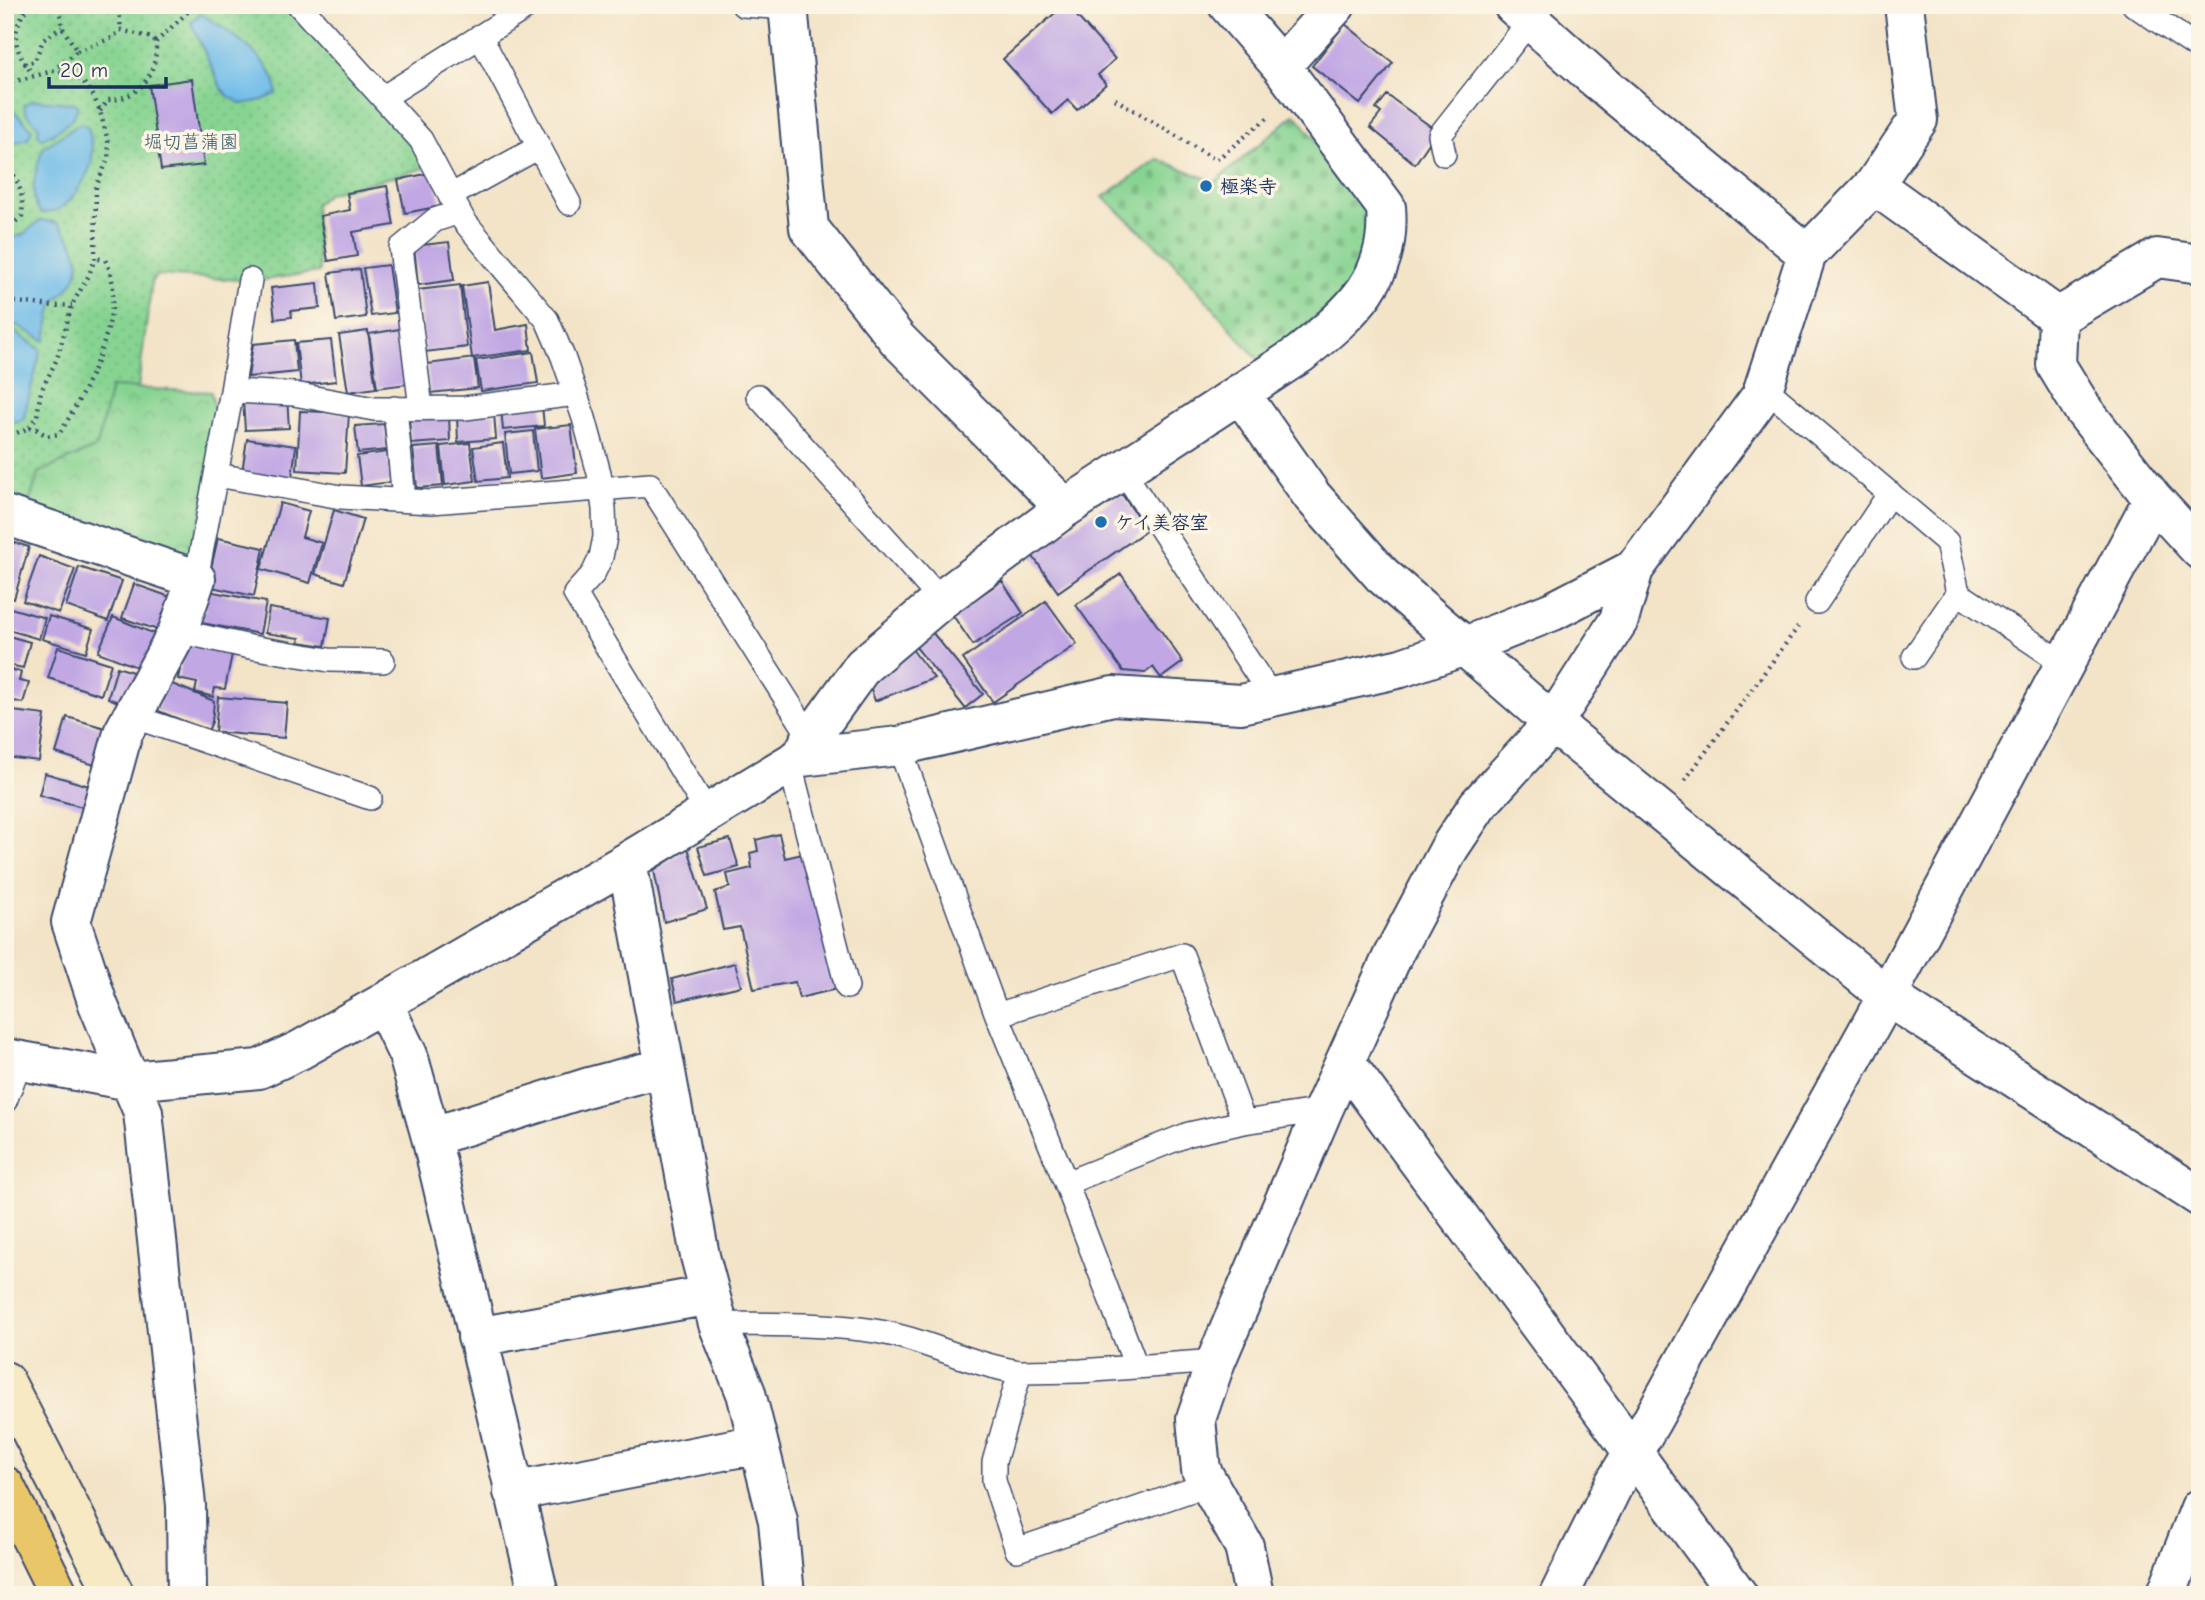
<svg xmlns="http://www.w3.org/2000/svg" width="2205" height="1600" font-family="'Comic Neue','Klee One',sans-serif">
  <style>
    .grass { fill: url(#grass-dots); stroke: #518278; stroke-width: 2 }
    .cemetery { fill: url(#cemetery-stones); stroke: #518278; stroke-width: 2 }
    .park { fill: url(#park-crowns); stroke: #518278; stroke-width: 2 }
    .water { fill: #6ebce9; stroke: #4476a4; stroke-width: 2 }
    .building { fill: #c1a8e4 }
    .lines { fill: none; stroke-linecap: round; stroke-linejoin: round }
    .service-casing { stroke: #3b4a6e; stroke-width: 26 }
    .minor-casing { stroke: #3b4a6e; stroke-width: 42 }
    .tertiary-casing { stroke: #3b4a6e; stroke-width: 42 }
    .secondary-casing { stroke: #3b4a6e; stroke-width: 42 }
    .motorway-casing { stroke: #3b4a6e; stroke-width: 42 }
    .path { stroke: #3b4a6e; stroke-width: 4.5; stroke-dasharray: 2 5; stroke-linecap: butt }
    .service { stroke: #fff; stroke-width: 23 }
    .minor { stroke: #fff; stroke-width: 38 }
    .tertiary { stroke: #fff; stroke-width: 38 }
    .secondary { stroke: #f6e9c3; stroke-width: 38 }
    .motorway { stroke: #e9c769; stroke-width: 38 }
    .poi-dot { fill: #1f6fb2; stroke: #fcf5e5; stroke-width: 2.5 }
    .labels { text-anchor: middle; stroke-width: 7; stroke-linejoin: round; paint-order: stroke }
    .park-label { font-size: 19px; fill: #36586b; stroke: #fcf5e5 }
    .poi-label { font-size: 19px; font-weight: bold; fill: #1b2f5e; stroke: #fcf5e5; text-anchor: start }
  </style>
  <defs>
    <pattern id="grass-dots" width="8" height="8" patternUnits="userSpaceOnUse" patternTransform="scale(1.75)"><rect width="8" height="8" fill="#87d492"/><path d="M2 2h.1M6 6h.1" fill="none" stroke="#74b680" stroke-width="1.8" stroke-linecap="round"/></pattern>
    <pattern id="cemetery-stones" width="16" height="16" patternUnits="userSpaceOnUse" patternTransform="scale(1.75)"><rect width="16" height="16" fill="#87d492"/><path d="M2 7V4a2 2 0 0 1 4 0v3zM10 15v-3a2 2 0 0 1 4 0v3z" fill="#74b680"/></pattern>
    <pattern id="park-crowns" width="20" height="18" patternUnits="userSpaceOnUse" patternTransform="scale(1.75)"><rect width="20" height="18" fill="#87d492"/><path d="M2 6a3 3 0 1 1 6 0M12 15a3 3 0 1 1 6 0" fill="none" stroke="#74b680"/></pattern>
  </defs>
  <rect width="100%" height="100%" fill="#fcf5e5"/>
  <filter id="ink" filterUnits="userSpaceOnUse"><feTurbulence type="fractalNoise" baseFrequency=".0143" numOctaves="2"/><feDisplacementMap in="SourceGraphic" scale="14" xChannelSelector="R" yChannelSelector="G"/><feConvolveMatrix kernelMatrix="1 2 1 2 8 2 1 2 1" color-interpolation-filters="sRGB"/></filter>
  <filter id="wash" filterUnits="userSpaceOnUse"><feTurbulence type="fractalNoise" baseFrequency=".00686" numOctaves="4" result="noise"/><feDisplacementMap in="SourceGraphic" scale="28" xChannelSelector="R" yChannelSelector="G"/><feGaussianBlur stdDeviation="1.57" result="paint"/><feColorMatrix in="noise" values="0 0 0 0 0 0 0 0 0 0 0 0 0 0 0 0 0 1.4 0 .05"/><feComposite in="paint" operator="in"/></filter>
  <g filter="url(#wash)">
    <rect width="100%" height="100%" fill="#f3e4c8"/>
    <path class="grass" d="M5,5H286L413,143L425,168L327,194L315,205L319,272L256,281L157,275L152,281L138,388H111L97,447L38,473L26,516L5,508Z"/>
    <path class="cemetery" d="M1295,114L1367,204L1372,242L1347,292L1260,362L1169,257L1103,197L1158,159L1215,182Z"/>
    <path class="park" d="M111,387L211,392L218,423L195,552L176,561L26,516L38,473L97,447Z"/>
    <path class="water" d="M200,13C227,30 275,59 277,93L263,100L242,104L228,96L221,88L191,23Z
      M33,100L72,103L78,105C76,122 56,131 42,139L38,134L39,127L26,113L24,105Z
      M13,110L32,129L28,139L5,145V112Z
      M81,123L88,127C97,158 92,170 74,195C64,207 57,213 41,213C27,198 37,165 43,148Z
      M41,220L58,223C77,246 89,265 66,291C62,296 56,298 54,303C49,312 49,329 45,341L19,326L5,322V239L22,235Z
      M5,329L12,330L41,350L23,420L7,423H5Z"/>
    <g id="blocks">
      <path class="building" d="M1064,5H1067L1115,59L1098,75L1106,84L1077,110L1068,100L1052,114L1003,59Z
        M1345,24L1393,63L1360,104L1312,66Z
        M192,79L204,165L161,170L149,85Z
        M1387,95L1437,131L1415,164L1370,127L1381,113L1376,109Z
        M434,172L441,206L405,213L398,180Z
        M387,186L394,225L353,232L357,256L328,261L320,216L350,210L347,193Z
        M449,242L454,280L418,285L414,246Z
        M388,265L395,313L371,316L363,268Z
        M360,269L366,317L336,321L329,273Z
        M488,282L495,330L528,324L531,350L472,358L462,286Z
        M318,283L320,308L291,311L292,317L275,319L271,288Z
        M460,285L467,347L425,352L418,290Z
        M400,329L408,384L377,388L369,334Z
        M368,331L376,388L348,392L339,335Z
        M294,340L297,372L248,377L253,344Z
        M331,340L336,381L301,385L296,343Z
        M533,352L538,383L481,391L476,360Z
        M474,358L478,388L430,393L427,364Z
        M287,397L289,428L245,430L243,400Z
        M542,405L544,426L503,430L501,408Z
        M300,411L349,413L345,473L297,470Z
        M494,413L496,439L458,442L457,416Z
        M449,416L450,441L411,444L409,419Z
        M384,424L387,450L358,453L355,426Z
        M571,425L577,473L541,478L535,429Z
        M533,431L537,471L509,474L505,434Z
        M247,439L296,446L292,478L242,472Z
        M470,443L475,481L445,485L441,446Z
        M503,443L507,478L478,481L473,447Z
        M439,446L443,486L417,488L413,448Z
        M387,452L391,482L361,486L357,456Z
        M1121,493L1147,530L1058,592L1032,555Z
        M280,503L309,511L302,537L322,543L310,583L261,569Z
        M334,510L363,519L344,583L315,574Z
        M218,538L264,548L254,596L207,586Z
        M5,540L29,547L14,599L5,596Z
        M39,556L75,569L59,613L23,601Z
        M79,567L122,581L108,621L66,606Z
        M1121,574L1183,662L1161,678L1153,667L1145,673L1123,671L1076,605Z
        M1002,581L1023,613L973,645L952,614Z
        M134,584L179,600L167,633L122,618Z
        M208,591L266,602L260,634L202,623Z
        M1046,601L1077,644L993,702L963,659Z
        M7,607L45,618L39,639L5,629Z
        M269,608L330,618L325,646L299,642L300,638L265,633Z
        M49,616L93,629L86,652L42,639Z
        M113,617L160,636L147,671L98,652Z
        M932,632L983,694L965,708L915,646Z
        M5,635L30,642L23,668L5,664Z
        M185,644L232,654L225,689L215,688L213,697L195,692L197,683L178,679Z
        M58,647L111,664L101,695L48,678Z
        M911,648L934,678L875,701L870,686Z
        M117,667L145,676L121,703L108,698Z
        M5,668L21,672L19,681L29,683L23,703L5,699Z
        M167,682L214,701L212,722L208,731L156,710Z
        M218,697L287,703L284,738L215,732Z
        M5,710L45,715L39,761L5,757Z
        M67,717L112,730L101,767L56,753Z
        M45,773L99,789L93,810L39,795Z
        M779,834L785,858L807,853L841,988L799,998L795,982L754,989L740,927L723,930L715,892L730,887L727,874L752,868L750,853L758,851L756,840Z
        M730,839L739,867L707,876L698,847Z
        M688,848L707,909L664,922L654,870Z
        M735,963L741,986L677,1001L672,979Z"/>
    </g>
  </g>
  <g filter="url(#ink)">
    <use href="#blocks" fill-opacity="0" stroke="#3b4a6e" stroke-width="2"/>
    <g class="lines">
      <defs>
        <path id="service" d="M299,5L421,140L464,221L547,320L563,357L584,418L599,473L604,509L605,537L601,557L593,574L575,594L707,812
          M743,5L789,8
          M2134,5L2200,49
          M480,36L569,203
          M384,97L530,5
          M1444,154L1440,135L1530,21
          M450,196L539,147
          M1765,388L1947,542L1958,593L1914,657
          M232,391L250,280
          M758,396L941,600
          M395,408L404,500
          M421,408L401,248L435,220L459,212
          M1123,471L1272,697
          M217,475L341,497L431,502L650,485L811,738
          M196,579L232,391L294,394L374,409L465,408L576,394
          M1958,593L2065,664
          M1817,602L1890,493
          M178,631L250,647L329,660L383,661
          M132,716L370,798
          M899,746L997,1015L1066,1183
          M790,764L847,987
          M997,1015L1182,955L1244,1122
          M5,1101L20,1062
          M718,1324C770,1325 824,1323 875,1331C925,1339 970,1365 1020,1372
          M1136,1366L1066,1183L1189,1134L1244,1122L1323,1110
          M1209,1484L1017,1550L994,1481V1462L1020,1372L1081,1371L1216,1361"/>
        <path id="minor" d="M788,5L809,228L898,340L1065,508
          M1281,66L1336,5
          M1874,185L2058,317L2056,365L2084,411L2153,499L2200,550
          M1807,254L1874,185L1918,120L1904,5
          M2058,317L2157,258L2200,264
          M1240,393L1312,496L1382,575L1553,723L1887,996L2200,1197
          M5,515L196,579L178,631L123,733L71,922L98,1004L143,1112L186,1505L187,1595
          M801,757L811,738L863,666L941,600L1065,508L1300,354C1352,311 1392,279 1386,207L1281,66L1228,5
          M627,862L700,1256L718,1324L746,1393L778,1521L785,1595
          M383,1003L408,1055L431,1137L539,1595
          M5,1058L131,1081L259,1069L300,1050L383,1003L627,862L801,757L899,746L1113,696L1241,704L1401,668L1465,646L1553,611L1634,569
          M431,1137L589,1087L665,1067
          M477,1337L710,1295
          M513,1492L758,1444
          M1254,1595L1244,1546L1201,1470L1196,1419L1216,1361L1323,1110L1393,955L1450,847L1478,805L1553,723L1619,620L1634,569L1761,396L1807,254L1596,79L1513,5
          M1559,1595L1614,1484L1651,1422L1887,996L2153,499
          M2166,1595L2200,1508"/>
        <path id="tertiary" d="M1346,1063L1738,1595"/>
        <path id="secondary" d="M5,1381L115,1595"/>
        <path id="motorway" d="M5,1486L59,1595"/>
      </defs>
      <use href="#service" class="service-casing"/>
      <use href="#minor" class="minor-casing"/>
      <use href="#tertiary" class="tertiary-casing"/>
      <use href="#secondary" class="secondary-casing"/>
      <use href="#motorway" class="motorway-casing"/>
      <path class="path" d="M30,5C9,29 13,51 33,74
        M113,5L119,10L121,30
        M77,51L112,38L121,30L152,38L156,42
        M24,64L35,61L43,40L62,27
        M53,71L77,51L62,27L59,5
        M5,84L53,71L69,73L83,82L92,93L100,111L109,145L108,159L96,187L95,258L89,275L72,305L57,359L41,391L37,416L29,428L14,434L5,433
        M1115,99L1216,160L1271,115
        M100,111L108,100C140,99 158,73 156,42L195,5
        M5,164C19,177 24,197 22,216L14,223L5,226
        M5,297H7V301L53,306L72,305
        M29,428L36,429L47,436L59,434C84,396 132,304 105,260L95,258
        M1685,780L1798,627"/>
      <use href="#service" class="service"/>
      <use href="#minor" class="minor"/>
      <use href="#tertiary" class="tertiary"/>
      <use href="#secondary" class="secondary"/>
      <use href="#motorway" class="motorway"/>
    </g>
  </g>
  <g class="poi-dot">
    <circle cx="1206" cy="186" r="7"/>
    <circle cx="1101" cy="522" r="7"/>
  </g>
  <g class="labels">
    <g class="park-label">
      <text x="191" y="148">堀切菖蒲園</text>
    </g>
    <g class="poi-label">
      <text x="1220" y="193">極楽寺</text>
      <text x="1115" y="529">ケイ美容室</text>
    </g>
  </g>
  <rect width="2205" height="1600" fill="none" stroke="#fcf5e5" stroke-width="28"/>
  <path d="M49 77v10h117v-10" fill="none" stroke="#1b2f5e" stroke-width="3.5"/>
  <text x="60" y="77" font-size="21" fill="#1b2f5e" stroke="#fcf5e5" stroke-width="5" paint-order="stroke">20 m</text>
</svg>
